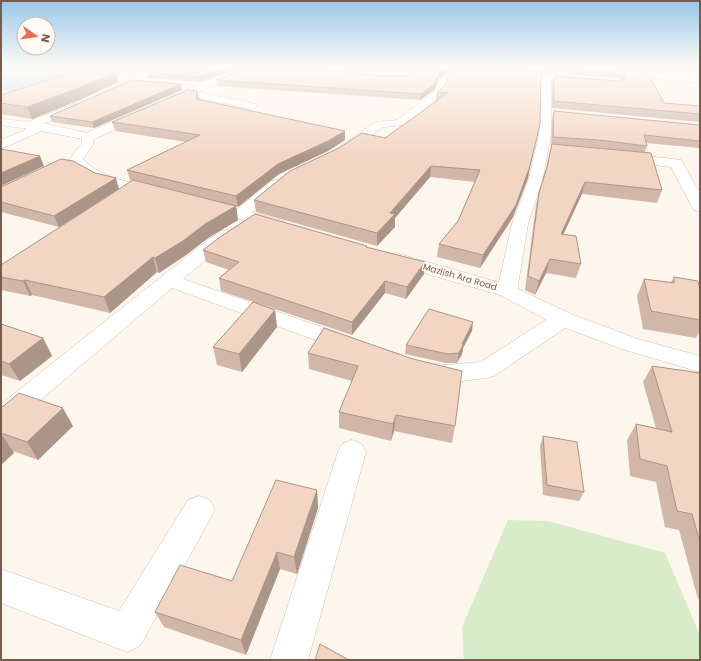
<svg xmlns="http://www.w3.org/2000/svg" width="701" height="661" font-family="Poppins,sans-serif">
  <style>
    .green { fill: #d8ecc9 }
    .water { fill: #bfe3e8; stroke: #a5d3da }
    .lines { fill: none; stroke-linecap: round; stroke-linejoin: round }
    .minor-casing { stroke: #d1beb0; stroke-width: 1 }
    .tertiary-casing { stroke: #d1beb0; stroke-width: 1 }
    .minor { fill: #fff; fill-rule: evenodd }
    .tertiary { fill: #fff; fill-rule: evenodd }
    .wall { fill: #d1b7a8; fill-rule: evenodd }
    .shaded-wall { fill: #aa9588 }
    .building { fill: #f3d5c3; stroke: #aa9588 }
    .labels { text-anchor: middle; stroke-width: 3; stroke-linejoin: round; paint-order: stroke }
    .far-street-label { font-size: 9px; fill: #7a5c4d; stroke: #fffaf3 }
  </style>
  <rect width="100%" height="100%" fill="#fdf6ec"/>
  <path class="green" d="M508,520L548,521L665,553L700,635V660H464L462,627Z"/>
  <path class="water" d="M1,66H107L93,75L31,93L1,89Z"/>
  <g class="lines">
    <defs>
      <path id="minor" d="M157,66H168L111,95L107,96L102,93L103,91Z
        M252,66H265L198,92L256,104L257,106L256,108L252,109L189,96L92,140H84L82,137L84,134L209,80Z
        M464,66H475L447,83L443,94L404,125L383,127L346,153H336L335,150L376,122L397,120L435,91L440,79Z
        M561,66H569L565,80H551V134L543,178L528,224L517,291L514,295L507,297L500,295L497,291L512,224L529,178L539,134L541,79L530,77L528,75L533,72L558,75Z
        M645,72L700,77V83L642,77L640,75Z
        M77,103L82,106L81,108L43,124L48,127L46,129L1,149V140L29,128L25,127L23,125L25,123Z
        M623,153L681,160L700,193V212L694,210L692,207L671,167L618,160L616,157L618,154Z
        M277,180L282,181L284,184L282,187L247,217L241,219L235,217L233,214L235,211L272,181Z
        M228,230L234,231L237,235L234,239L221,247L183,279L356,339L359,344L356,349L348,352L340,349L172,288L10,426L1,429V404L209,239L222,231Z
        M563,312L571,314L574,319L571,324L494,376L486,378L446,383L424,377L420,371L424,365L432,363L446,365L481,362L555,314Z
        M352,440L362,444L366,452L308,660H270L338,452L342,444Z
        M199,496L210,500L215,510L140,646L127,652L1,603V569L119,611L188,500Z"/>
      <path id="tertiary" d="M1,119L42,123L92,134L94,143L83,159C103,180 133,182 159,189L162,192L159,195L154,197C125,190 88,186 69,160L82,143V139L42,131L1,125Z
        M209,201L284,221L286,225L284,229L278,230L203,209L201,206L203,203Z
        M396,253L514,287L571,314L638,339L700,356V372L622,349L555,324L500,295L389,263L387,259L389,255Z"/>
    </defs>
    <use href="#minor" class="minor-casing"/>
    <use href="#tertiary" class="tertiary-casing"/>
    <use href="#minor" class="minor"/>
    <use href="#tertiary" class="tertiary"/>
  </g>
  <path class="wall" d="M247,66L199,82L148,78L147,72Z
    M319,66H419L405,72H384Z
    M426,66H461L439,78L434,90L420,100L217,86L216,80L384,76H406Z
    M479,66H560L557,73L541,72L528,178L513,217L480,268L437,257L439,244L458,221L475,182L430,177L395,218V227L377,246L256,212L254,200L385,138L436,101L437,92Z
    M570,66H645L643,71L664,103L700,106V122L552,108V82L554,76L620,81L621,80L618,78L569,75Z
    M118,82L82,99L32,119L1,114V95Z
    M181,84L182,90L94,128L52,122L50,116Z
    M197,91L199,99L345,140L328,151L279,174L238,207H236L238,220L208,238L186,255L159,273L157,272L110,313L32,295L30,296L1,290V265L133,181L130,180L127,170L186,142L115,131L112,122Z
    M554,111L700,125V148L646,143L647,146L644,153L662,190L657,203L582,194L563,235L581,264L576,278L546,273L535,295L525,290L536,205L539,193L546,171L552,145H551L552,118ZM585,147L597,148L610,149Z
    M1,187L119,189L59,227L1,212Z
    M367,247L425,262L424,274L406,299L385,293L352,335L221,291L219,278L229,270L206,262L203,250Z
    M674,277L700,290V331L696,338L643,329L637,296L644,279L671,282Z
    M275,310L277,327L242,372L217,365L213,347Z
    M1,324L43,338L52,356L20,381L1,375Z
    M324,328L455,426L452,443L394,431L391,441L339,428V412L352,381L309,369L308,353Z
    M472,331L463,348L462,354L457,363H446L405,354L406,345Z
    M652,366L700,373V599H698L679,530L665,527L656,482L630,476L627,440L636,424L656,428L643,382Z
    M1,408L73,426L38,460L13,451L14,453L1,465Z
    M543,436L584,492L579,501L543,495L540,446Z
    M317,490L318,508L297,574L280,569L246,655L164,627L155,612L232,581Z"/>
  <path class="shaded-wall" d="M230,66H247L199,82L198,77Z
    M407,66H419L405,72V67Z
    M451,66H461L439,78L434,90L420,100L421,94L440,72Z
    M645,66L643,72L639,74L641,68Z
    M116,72L118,82L82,99L32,119L27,107Z
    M181,84L182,90L94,128L92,122Z
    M197,91L199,100L196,99Z
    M345,131V140L328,151L279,174L238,207L236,196L278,164Z
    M40,156L44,166L1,186V173Z
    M431,166L430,177L395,218V227L377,246V233L390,213Z
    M530,166L528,178L513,217L480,268L483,255Z
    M116,178L119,189L59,227L54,216Z
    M585,182L582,194L557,248L561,234Z
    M236,206L238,220L208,238L186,255L159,273L155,258L205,224Z
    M153,257L157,272L110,313L104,297Z
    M550,259L546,273L535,295L539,281Z
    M425,262L424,274L406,299L407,287Z
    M25,280L32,295L30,296L23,281Z
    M385,281V293L352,335V322Z
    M275,310L277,327L242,372L239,354Z
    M473,322L472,331L463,348L462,354L457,363L459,353L462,344Z
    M43,338L52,356L20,381L9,364Z
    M63,408L73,426L38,460L27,442Z
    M396,415L394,431L391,441L393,424Z
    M1,435H2L14,453L1,465Z
    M317,490L318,508L297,574L294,557Z
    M277,552L280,569L246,655L241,640Z"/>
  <path class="building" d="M159,66H230L198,77L147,72Z
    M254,66H288L384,76H406L426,66H451L440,72L434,84L421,94L216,80Z
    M376,66H407L405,67H384Z
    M467,66H477L541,72L540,124L530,166L516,205L483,255L439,244L458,221L480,170L431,166L390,213L395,214L377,233L254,200L290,171L339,148L362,133L385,138L448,93L437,92L445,86L449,75Z
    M540,66H559L558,68Z
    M571,66H644L641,68V70L648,73L664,103L700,106V114L554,101V76L620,81L626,77L620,72L570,69Z
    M72,72L105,75L116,72L79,88L27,107L1,103V95Z
    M132,80L181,84L92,122L50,116Z
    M188,90L197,91L196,99L345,131L328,141L278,164L236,196L127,170L200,135L112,122Z
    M554,111L700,125V141L644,135L647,146L599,140L553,137Z
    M552,144L651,153L662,190L585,182L561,234L576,236L581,264L550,259L539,281L528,276L539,193L547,167Z
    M1,149L40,156L1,173Z
    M61,159L73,161L95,173L116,178L54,216L1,202V187Z
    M133,180L236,206L205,224L183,241L155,258L153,257L104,297L25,280L23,281L1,277V265Z
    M255,214L367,246L366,247L425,262L407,287L385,281L352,322L219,278L239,262L203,250L220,237Z
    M674,277L698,281L700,290V320L651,311L644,279L674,283Z
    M253,302L275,310L239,354L213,347Z
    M429,309L473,322L462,344L463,345L459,353L448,354L406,345Z
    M1,324L43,338L9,364L1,361Z
    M324,328L413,359L462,371L455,426L396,415L393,424L339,412L358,366L308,353Z
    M652,366L700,373V542L692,514L677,511L667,466L640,459L636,424L672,432Z
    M19,393L63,408L27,442L1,433V408Z
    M543,436L577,442L584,492L547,485Z
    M276,480L317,490L294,557L277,552L241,640L155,612L180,565L232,581Z
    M320,644L349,660H315Z"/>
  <linearGradient id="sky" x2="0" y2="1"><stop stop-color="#97c7e8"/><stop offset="0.42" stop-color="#fefbf6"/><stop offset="1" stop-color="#fefbf6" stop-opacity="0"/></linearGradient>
  <rect width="701" height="159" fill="url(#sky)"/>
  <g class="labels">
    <g class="far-street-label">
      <text transform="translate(460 277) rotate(16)" y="3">Mazlish Ara Road</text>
    </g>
  </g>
  <rect width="701" height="661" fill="none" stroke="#7a5c4d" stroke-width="4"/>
  <g transform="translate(36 36) rotate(103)"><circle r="19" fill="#fffaf3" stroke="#cabbb1"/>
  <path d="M0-3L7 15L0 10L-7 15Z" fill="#e76f51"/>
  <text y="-6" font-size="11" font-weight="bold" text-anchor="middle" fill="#7a5c4d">N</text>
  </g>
</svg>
